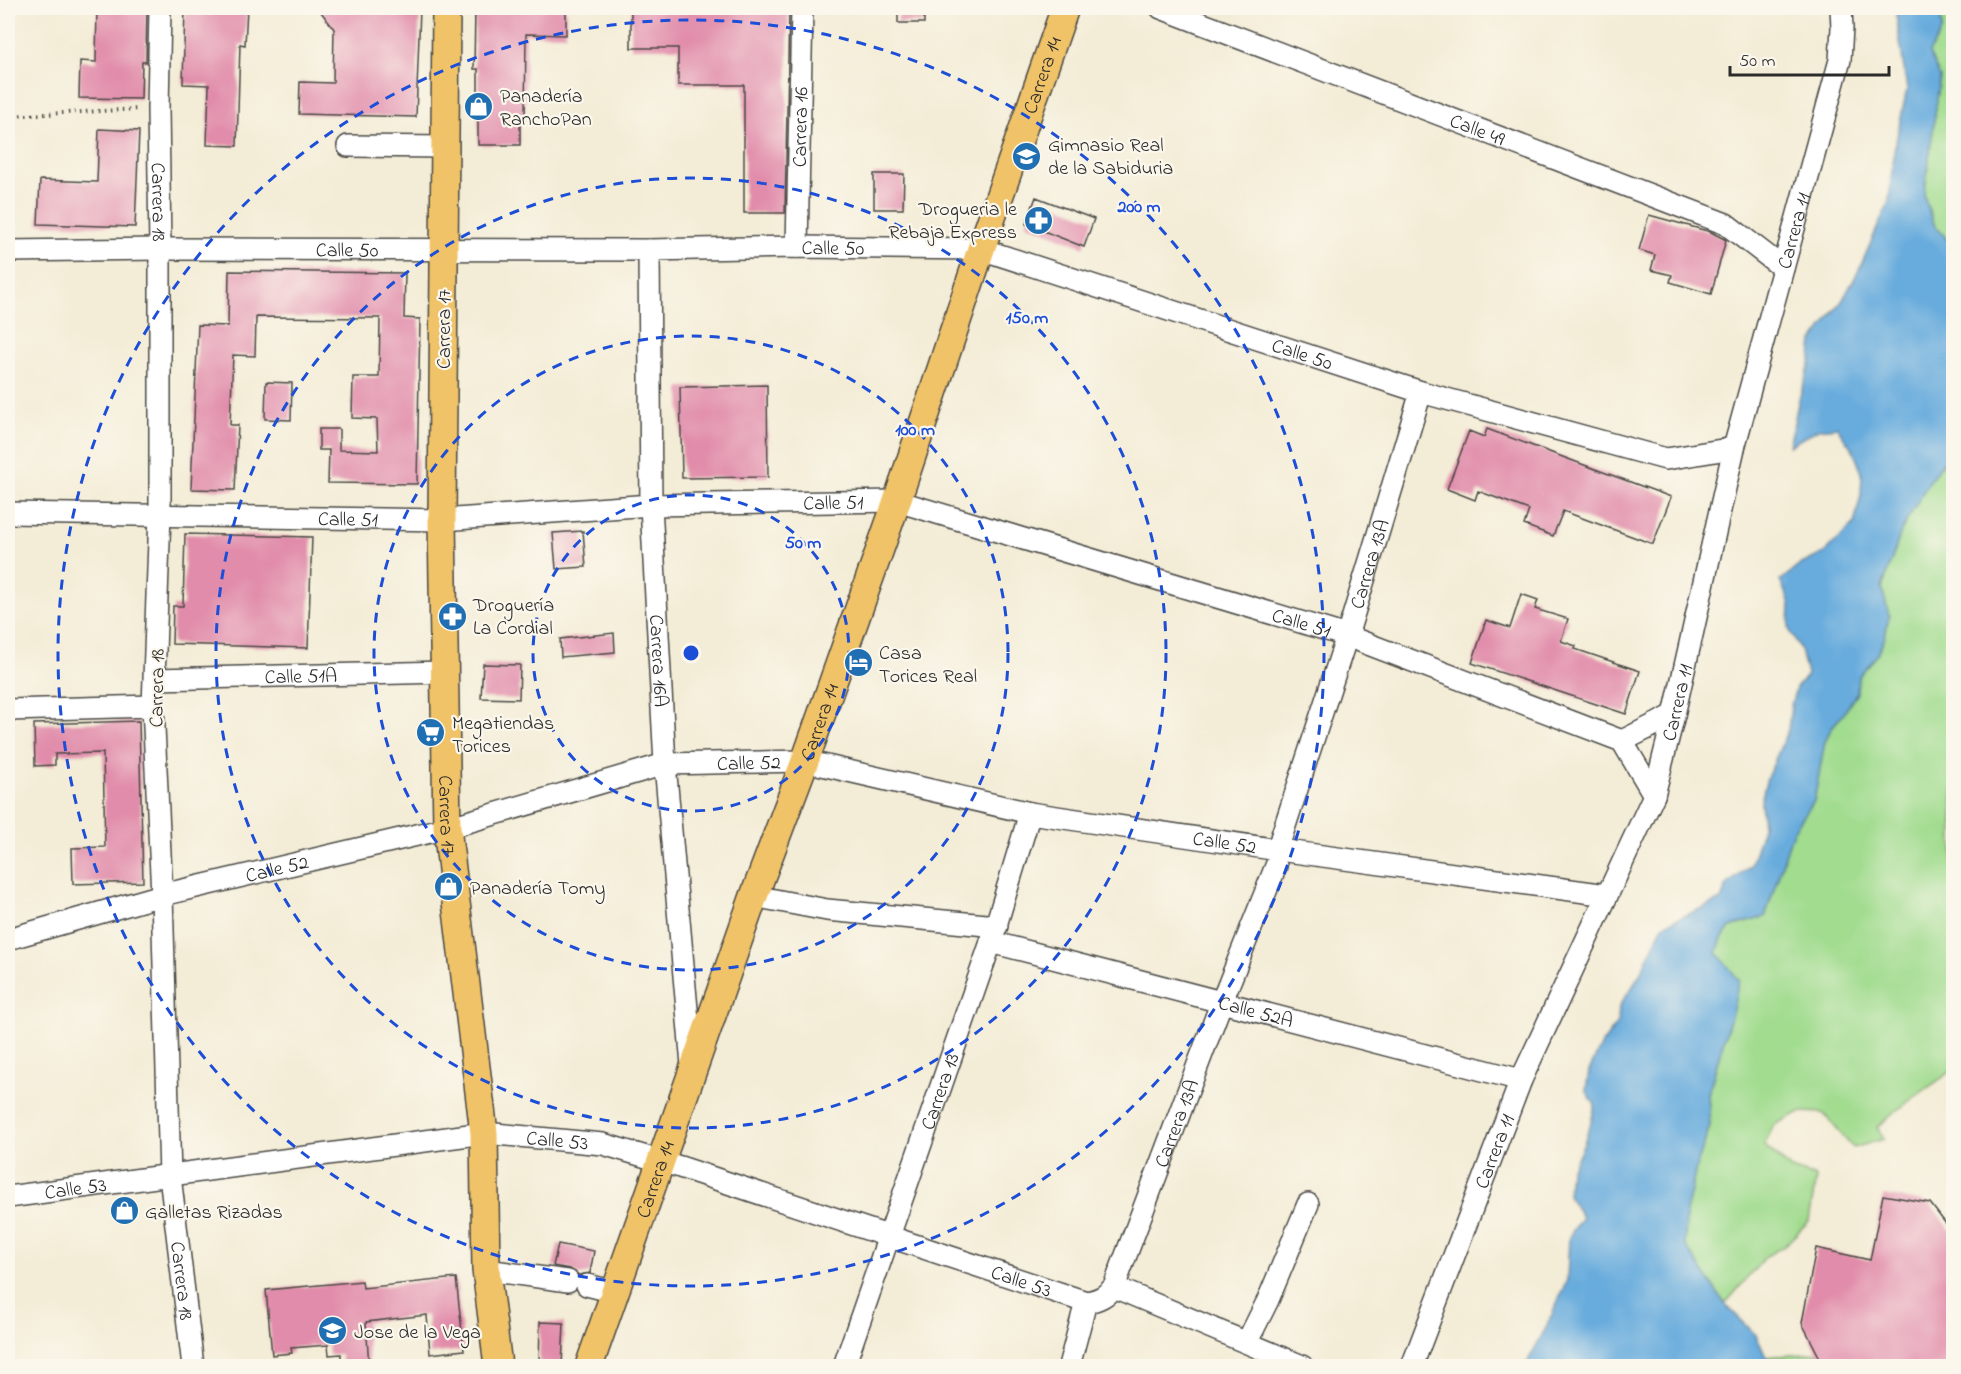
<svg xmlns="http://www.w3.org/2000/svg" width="1961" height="1374" font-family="'Indie Flower',sans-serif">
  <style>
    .green { fill: #a1dc8f; stroke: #66845d; stroke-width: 1.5 }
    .water { fill: #67acdd; stroke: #496c84; stroke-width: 1.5 }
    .building { fill: #e18caa }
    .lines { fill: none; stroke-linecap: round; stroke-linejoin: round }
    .minor-casing { stroke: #494845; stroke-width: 24 }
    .major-casing { stroke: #494845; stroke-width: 30 }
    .path { stroke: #494845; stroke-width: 4; stroke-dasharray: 1.5 4.5; stroke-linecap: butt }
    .minor { stroke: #fff; stroke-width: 21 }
    .major { stroke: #f1c369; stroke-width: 27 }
    .ring { fill: none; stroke: #1d4ed8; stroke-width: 3; stroke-dasharray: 10 8 }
    .labels { text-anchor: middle; stroke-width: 4.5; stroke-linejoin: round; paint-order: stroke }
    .street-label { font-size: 20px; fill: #2b2b2b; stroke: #fbf7ec }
    .poi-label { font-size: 20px; fill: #2b2b2b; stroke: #fbf7ec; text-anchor: start }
    .centre { fill: #1d4ed8; stroke: #fbf7ec; stroke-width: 3 }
    .ring-label { font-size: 18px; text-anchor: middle; font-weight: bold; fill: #1d4ed8; stroke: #fbf7ec; stroke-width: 4.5; stroke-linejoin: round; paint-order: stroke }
  </style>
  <rect width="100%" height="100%" fill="#fbf7ec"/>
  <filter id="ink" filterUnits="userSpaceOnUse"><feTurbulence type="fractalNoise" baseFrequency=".0167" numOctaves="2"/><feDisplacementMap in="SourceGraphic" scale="12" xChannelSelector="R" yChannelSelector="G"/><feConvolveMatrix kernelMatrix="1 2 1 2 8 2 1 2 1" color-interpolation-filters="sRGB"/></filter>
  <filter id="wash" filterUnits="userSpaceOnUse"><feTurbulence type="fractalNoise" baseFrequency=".008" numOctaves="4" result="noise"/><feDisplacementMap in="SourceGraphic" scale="24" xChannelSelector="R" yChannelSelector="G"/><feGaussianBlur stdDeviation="1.35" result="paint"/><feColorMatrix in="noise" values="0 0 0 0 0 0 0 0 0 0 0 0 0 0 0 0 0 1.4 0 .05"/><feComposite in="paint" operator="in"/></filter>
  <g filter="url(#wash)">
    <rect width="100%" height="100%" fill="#f3ecd6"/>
    <path class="green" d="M1940,8H1953V246L1933,223L1924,195L1940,77L1929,53L1942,29Z
      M1953,415V1070L1909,1101L1877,1127L1884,1139L1853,1148L1823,1113L1800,1112L1774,1125L1764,1145L1791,1169L1816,1177L1809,1221L1783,1247L1766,1256L1725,1304L1685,1245L1686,1212L1696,1168L1710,1126L1708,1095L1733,1009L1722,961L1717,953L1721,940L1730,927L1765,917L1793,831L1814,801L1825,741L1832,727L1844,713L1857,692L1858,677L1877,655L1889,616L1882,589L1902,529L1927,485L1952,449L1947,422Z
      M1816,1353L1824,1366H1787L1766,1357Z"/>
    <path class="water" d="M1895,8H1940L1942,29L1929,53L1940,77L1924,196L1933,223L1953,246L1954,415L1947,422L1952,449L1927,485L1902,529L1882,588L1889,616L1885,637L1877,655L1858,677L1857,692L1844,713L1832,727L1825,741L1814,801L1793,831L1765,917L1730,927L1721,940L1717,953L1739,980L1733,1009L1708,1094L1710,1126L1696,1168L1686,1212L1685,1245L1725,1304L1756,1335L1766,1357L1787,1366H1531L1528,1361L1548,1324L1567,1280L1569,1237L1582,1217L1568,1195L1570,1170L1580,1153L1590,1126L1595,1105L1586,1090L1589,1071L1602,1044L1618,1022L1619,1006L1636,982L1663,925L1721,900L1727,885L1751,865L1763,827L1761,801L1767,778L1788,730L1791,706L1796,688L1807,675L1801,650L1789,629L1790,603L1780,581L1800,565L1824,553L1854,524L1861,495L1862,473L1853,450L1837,427L1818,429L1789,446L1799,399L1810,365L1813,341L1842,301L1858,272L1889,201L1894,151L1907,89Z"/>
    <g id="blocks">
      <path class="building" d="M97,8H147L146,62H142L141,99L79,98L80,61L96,62Z
        M185,8H247L245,45L240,44L237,146L207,145L209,85L183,84Z
        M318,8H420L416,117L299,114L300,82L333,83L334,29Z
        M475,8H566V35L526,34L525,118L520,119V145H478V69H474Z
        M631,8H789L785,213H744V85H678V48H631Z
        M898,8H924V23H898Z
        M99,129L139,131L135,227L38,224L40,180L97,182Z
        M874,174H904L903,209H874Z
        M1036,197L1094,219L1084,247L1026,224Z
        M1649,215L1711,232L1726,240L1711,294L1670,282L1672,275L1651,270L1655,255L1639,250Z
        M229,271L405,273L404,318L420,319L417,484L328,483L329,450H319V429H339V450L378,451L377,419L352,418L353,377H379L380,318L256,317L255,356L233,355L230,425H238L235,490L191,489L198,325L228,326Z
        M266,382L292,383L291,420L265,419Z
        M767,385L768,477L682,478L680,387Z
        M1487,429L1671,497L1653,544L1563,511L1553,536L1524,525L1529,510L1478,491L1475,500L1447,489L1469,431L1484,437Z
        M583,531L586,567L556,569L553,533Z
        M185,534L312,537L308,648L172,644L173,606H183Z
        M1521,594L1538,600L1535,609L1568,619L1561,641L1576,646L1575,649L1640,671L1626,714L1472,663L1486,620L1510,628Z
        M614,633L615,652L561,657L560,639Z
        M483,664L520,665L519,699L481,698Z
        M139,721L143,882L73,884L72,848L105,847L103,753L55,754V765L35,766L34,724Z
        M1883,1195L1930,1203L1953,1233V1366H1824L1802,1323L1816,1248L1870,1260Z
        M558,1244L594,1251L590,1273L579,1275L570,1269L553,1266Z
        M456,1278L464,1350L430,1354L427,1315L366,1322L369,1366H341V1354L329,1355L328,1345L291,1348L292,1353L272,1355L266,1290L362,1281L363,1288Z
        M540,1322L564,1323L562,1366H539Z"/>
    </g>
  </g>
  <g filter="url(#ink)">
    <use href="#blocks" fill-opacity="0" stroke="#494845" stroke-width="1.5"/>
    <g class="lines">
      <defs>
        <g id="minor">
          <path id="s1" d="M160,8L158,108L160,249V514L153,706L162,895L170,1176L193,1366"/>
          <path id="s2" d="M1161,8L1726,224L1783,268"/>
          <path d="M348,146L445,147"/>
          <path id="s3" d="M797,247L802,8"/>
          <path id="s4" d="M649,250L651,505L665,764L692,1065"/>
          <path id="s5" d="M8,251L160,249L649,250L797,247L981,249L1421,392L1666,459L1734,448"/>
          <path id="s6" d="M8,513L442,520L651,505L897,501L1347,636L1622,741L1654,795"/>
          <path id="s7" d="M155,679L445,672"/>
          <path d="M8,710L153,706"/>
          <path d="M1622,741L1674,715"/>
          <path id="s8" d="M1281,838L1347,636L1421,392"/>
          <path d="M754,896L827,910L997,926"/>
          <path id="s9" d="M8,939L162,895L447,828L665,764L805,761L1030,813L1279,850L1607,895"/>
          <path id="s10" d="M991,942L1521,1080"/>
          <path id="s11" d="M8,1197L484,1133L603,1144L680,1167L1086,1302"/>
          <path d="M486,1270L568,1281"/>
          <path d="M587,1285L615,1292"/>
          <path d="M1114,1287L1302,1366"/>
          <path d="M1247,1342L1268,1300L1308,1204"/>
          <path id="s12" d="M844,1366L991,942L1030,813"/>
          <path id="s13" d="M1069,1366L1086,1302C1099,1300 1106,1296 1114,1287L1222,1001L1276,866"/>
          <path id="s14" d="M1412,1366L1521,1080L1654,795L1674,715L1734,448L1840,60L1842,28L1841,8"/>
        </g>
        <g id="major">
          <path id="s15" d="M446,8L442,520L447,828L484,1133L486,1270L498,1366"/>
          <path id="s16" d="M589,1366L754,896L805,761L897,501L981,249L1065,8"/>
        </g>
      </defs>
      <use href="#minor" class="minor-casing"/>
      <use href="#major" class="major-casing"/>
      <path class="path" d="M8,116L139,109"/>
      <use href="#minor" class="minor"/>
      <use href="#major" class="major"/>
    </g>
  </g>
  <g class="ring">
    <circle cx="691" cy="653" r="158"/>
    <circle cx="691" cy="653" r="317"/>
    <circle cx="691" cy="653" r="475"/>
    <circle cx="691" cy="653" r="633"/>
  </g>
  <defs>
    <symbol id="shop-disc" viewBox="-11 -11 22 22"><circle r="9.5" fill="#1f6fb2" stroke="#fbf7ec"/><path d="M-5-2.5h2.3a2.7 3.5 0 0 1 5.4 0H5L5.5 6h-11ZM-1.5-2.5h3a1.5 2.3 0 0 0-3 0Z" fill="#fff"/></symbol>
    <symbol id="school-disc" viewBox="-11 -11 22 22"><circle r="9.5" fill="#1f6fb2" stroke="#fbf7ec"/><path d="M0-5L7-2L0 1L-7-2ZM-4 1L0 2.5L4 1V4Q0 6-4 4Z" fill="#fff"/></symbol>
    <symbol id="pharmacy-disc" viewBox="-11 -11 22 22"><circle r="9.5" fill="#1f6fb2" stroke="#fbf7ec"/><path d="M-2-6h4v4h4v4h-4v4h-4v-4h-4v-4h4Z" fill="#fff"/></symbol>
    <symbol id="hotel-disc" viewBox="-11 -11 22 22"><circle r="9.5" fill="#1f6fb2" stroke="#fbf7ec"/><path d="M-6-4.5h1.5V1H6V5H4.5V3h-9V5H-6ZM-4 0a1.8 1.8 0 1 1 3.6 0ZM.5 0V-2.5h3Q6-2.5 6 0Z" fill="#fff"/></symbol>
    <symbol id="supermarket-disc" viewBox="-11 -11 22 22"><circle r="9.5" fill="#1f6fb2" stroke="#fbf7ec"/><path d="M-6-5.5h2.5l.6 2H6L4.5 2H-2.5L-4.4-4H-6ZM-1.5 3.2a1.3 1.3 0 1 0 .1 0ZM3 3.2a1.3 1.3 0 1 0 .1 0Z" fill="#fff"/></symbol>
    <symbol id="university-disc" viewBox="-11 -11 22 22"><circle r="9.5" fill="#1f6fb2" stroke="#fbf7ec"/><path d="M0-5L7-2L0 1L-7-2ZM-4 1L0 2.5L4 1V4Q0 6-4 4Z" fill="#fff"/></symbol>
  </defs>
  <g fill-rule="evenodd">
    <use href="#shop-disc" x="462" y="90" width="33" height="33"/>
    <use href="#school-disc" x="1010" y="140" width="33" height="33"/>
    <use href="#pharmacy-disc" x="1022" y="204" width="33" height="33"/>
    <use href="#pharmacy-disc" x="436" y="600" width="33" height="33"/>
    <use href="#hotel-disc" x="842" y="646" width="33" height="33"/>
    <use href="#supermarket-disc" x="414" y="716" width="33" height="33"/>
    <use href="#shop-disc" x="432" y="870" width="33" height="33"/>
    <use href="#shop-disc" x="108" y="1194" width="33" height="33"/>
    <use href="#university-disc" x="316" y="1314" width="33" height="33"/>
  </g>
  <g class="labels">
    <g class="street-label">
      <text dy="7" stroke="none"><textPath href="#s16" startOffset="1368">Carrera 14</textPath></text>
      <text dy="7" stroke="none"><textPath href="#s3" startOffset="120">Carrera 16</textPath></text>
      <text dy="7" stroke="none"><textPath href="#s2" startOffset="339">Calle 49</textPath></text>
      <text dy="7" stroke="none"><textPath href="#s1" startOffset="194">Carrera 18</textPath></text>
      <text dy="7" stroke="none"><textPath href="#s14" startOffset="1202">Carrera 11</textPath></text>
      <text dy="7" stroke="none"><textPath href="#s5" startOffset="825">Calle 50</textPath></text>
      <text dy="7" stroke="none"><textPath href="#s5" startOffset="339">Calle 50</textPath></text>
      <text transform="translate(443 329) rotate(-90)" y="7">Carrera 17</text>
      <text dy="7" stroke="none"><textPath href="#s5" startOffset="1311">Calle 50</textPath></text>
      <text dy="7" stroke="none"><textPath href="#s6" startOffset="826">Calle 51</textPath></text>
      <text dy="7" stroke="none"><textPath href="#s6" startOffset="340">Calle 51</textPath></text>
      <text dy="7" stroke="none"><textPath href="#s8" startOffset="288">Carrera 13A</textPath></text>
      <text dy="7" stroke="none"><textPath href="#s6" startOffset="1312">Calle 51</textPath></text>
      <text dy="7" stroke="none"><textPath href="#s4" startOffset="411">Carrera 16A</textPath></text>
      <text dy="7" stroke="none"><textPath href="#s7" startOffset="146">Calle 51A</textPath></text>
      <text transform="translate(156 688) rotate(-89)" y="7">Carrera 18</text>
      <text dy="7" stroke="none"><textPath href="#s14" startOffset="716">Carrera 11</textPath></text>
      <text dy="7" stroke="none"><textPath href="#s16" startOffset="684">Carrera 14</textPath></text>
      <text dy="7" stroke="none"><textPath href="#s9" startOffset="764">Calle 52</textPath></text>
      <text dy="7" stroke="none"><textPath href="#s15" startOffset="807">Carrera 17</textPath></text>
      <text dy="7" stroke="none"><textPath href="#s9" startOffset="1248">Calle 52</textPath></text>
      <text dy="7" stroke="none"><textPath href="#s9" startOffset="278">Calle 52</textPath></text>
      <text dy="7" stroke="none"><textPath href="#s10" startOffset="274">Calle 52A</textPath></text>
      <text dy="7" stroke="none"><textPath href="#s12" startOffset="291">Carrera 13</textPath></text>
      <text dy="7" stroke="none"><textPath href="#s13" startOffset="274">Carrera 13A</textPath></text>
      <text dy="7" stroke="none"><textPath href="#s11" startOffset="554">Calle 53</textPath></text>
      <text dy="7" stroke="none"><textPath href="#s14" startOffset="230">Carrera 11</textPath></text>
      <text dy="7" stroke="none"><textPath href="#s16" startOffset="198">Carrera 14</textPath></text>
      <text dy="7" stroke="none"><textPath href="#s11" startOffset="68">Calle 53</textPath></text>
      <text dy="7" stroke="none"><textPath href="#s1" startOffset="1274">Carrera 18</textPath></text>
      <text dy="7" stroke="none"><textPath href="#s11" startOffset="1040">Calle 53</textPath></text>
    </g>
    <g class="poi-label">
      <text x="500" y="102">Panadería<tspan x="500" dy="23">RanchoPan</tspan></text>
      <text x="1048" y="151">Gimnasio Real<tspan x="1048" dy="23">de la Sabiduria</tspan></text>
      <text x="1017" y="215" text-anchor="end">Drogueria le<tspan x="1017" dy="23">Rebaja Express</tspan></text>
      <text x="473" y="611">Droguería<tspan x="473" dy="23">La Cordial</tspan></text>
      <text x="879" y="659">Casa<tspan x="879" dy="23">Torices Real</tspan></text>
      <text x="452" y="729">Megatiendas<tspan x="452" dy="23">Torices</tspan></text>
      <text x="470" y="894">Panadería Tomy</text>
      <text x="145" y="1218">Galletas Rizadas</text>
      <text x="354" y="1338">Jose de la Vega</text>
    </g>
  </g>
  <circle cx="691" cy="653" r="9" class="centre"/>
  <g class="ring-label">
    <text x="1139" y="212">200 m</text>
    <text x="1027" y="323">150 m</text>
    <text x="915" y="435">100 m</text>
    <text x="803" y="548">50 m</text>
  </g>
  <rect width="1961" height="1374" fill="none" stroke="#fbf7ec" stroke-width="30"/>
  <path d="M1730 66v9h159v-9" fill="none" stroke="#2b2b2b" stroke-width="3"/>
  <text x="1739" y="66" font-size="18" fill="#2b2b2b" stroke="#fbf7ec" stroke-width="4.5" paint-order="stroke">50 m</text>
</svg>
